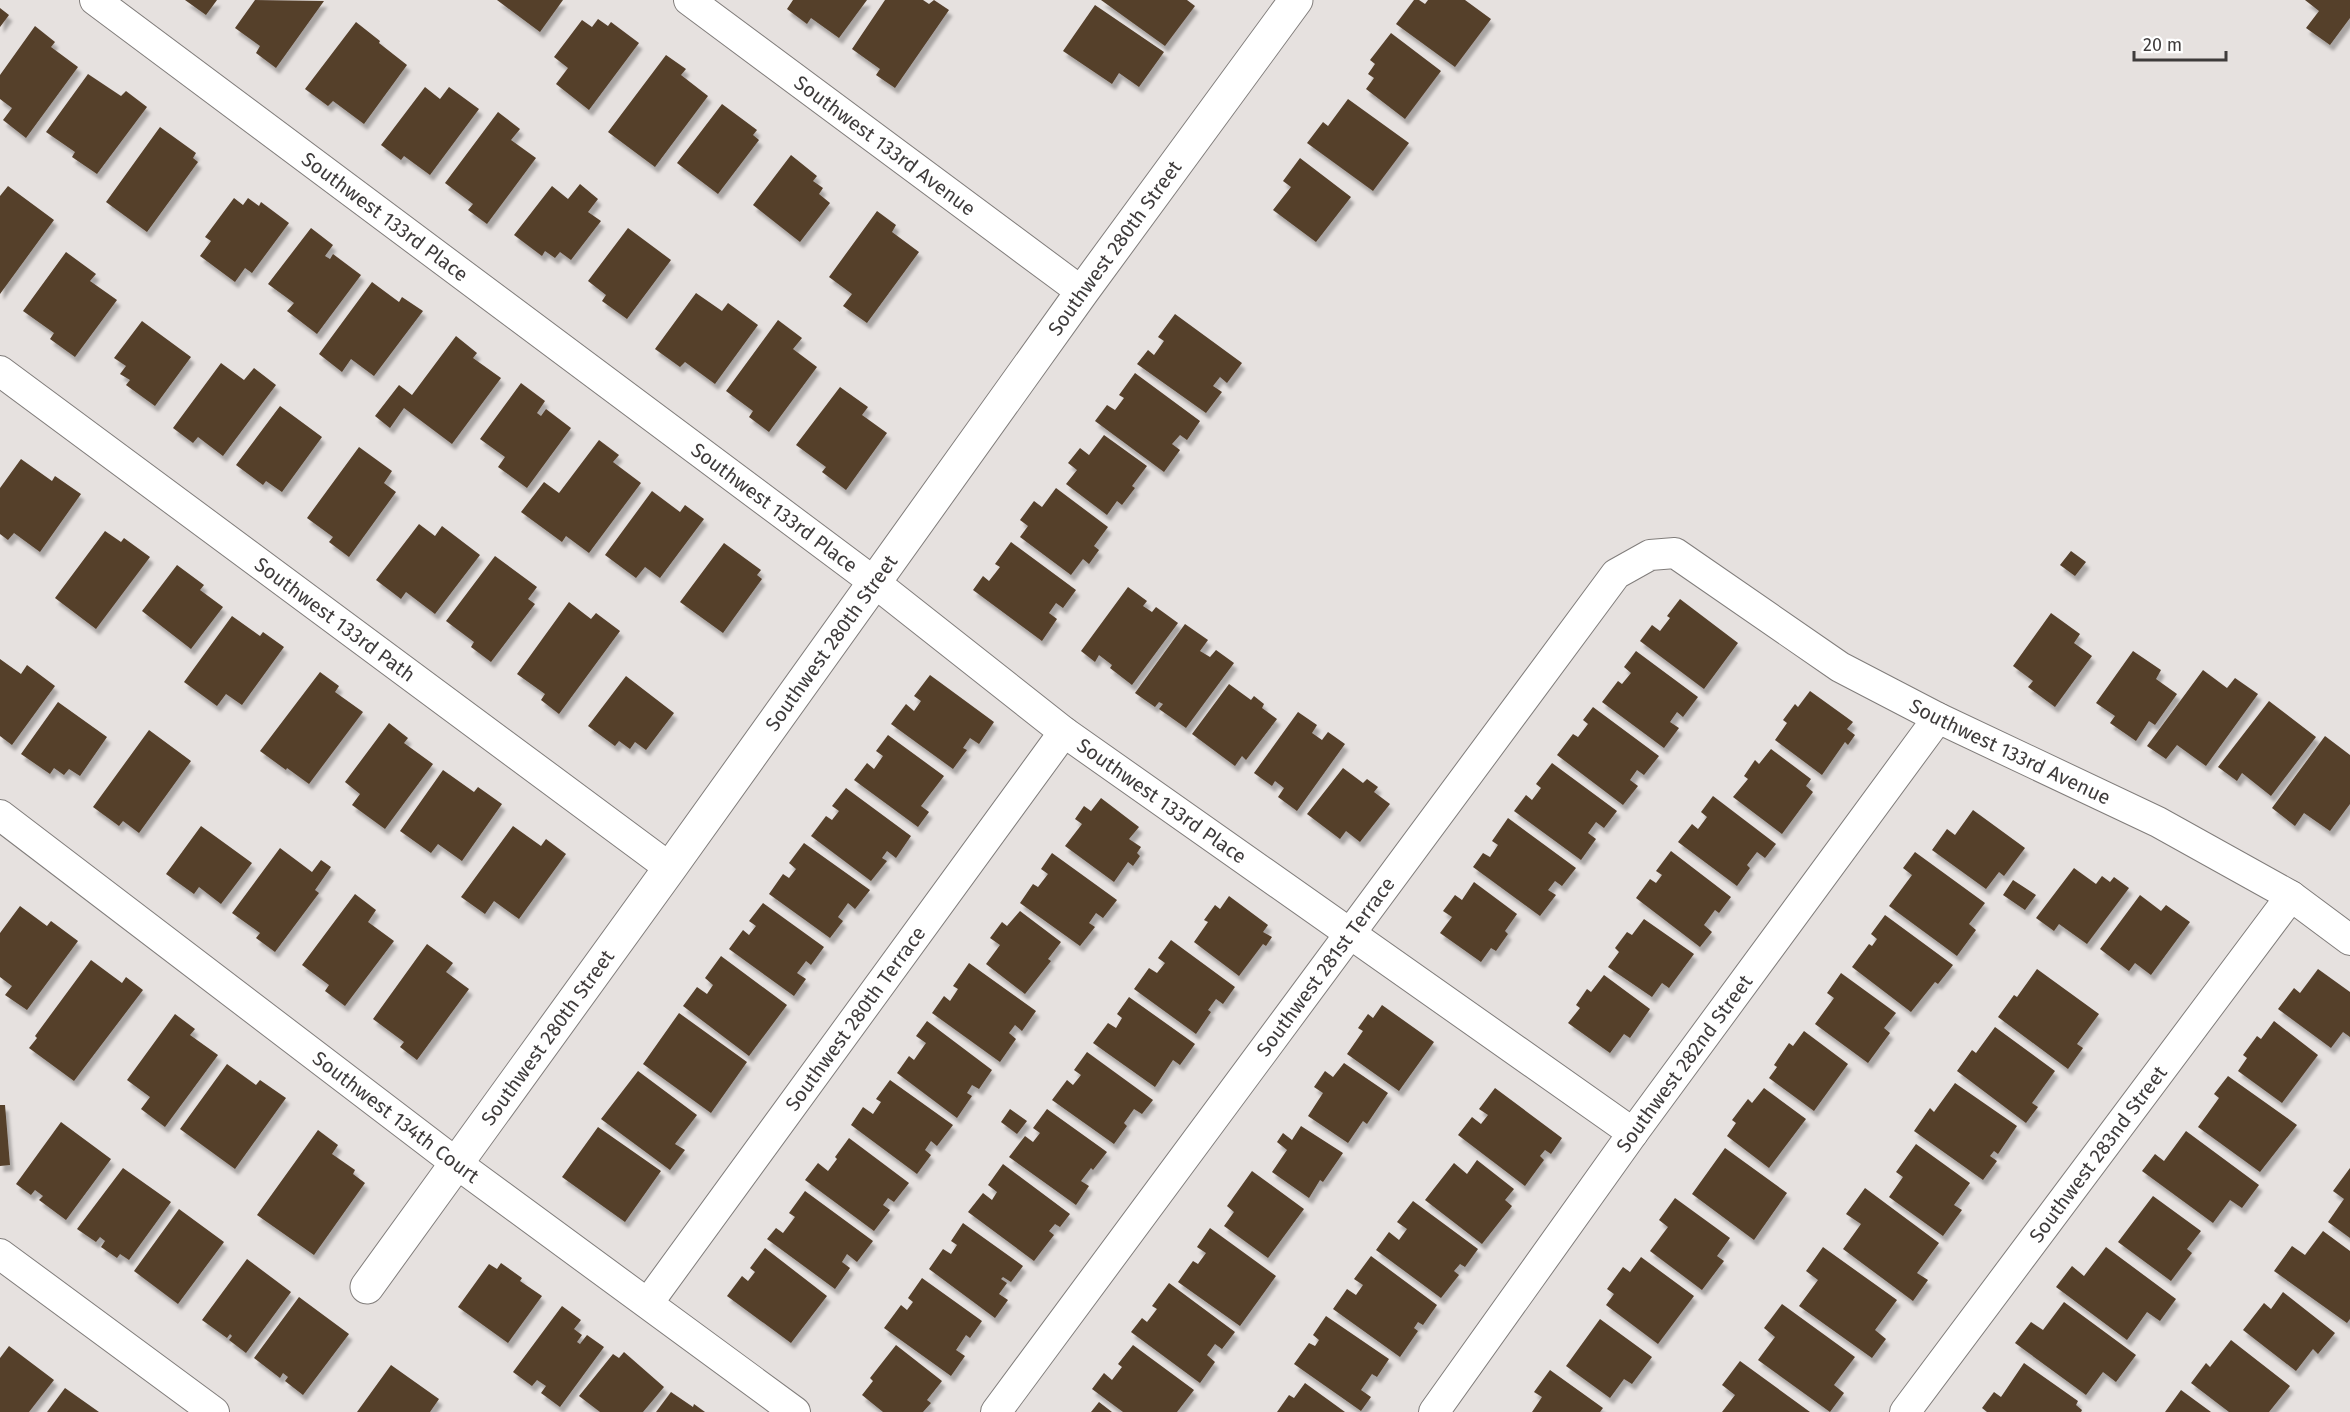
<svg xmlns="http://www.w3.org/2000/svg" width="2350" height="1412" font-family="'Fira Sans',sans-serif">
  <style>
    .building { fill: #543f2b; filter: url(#shadow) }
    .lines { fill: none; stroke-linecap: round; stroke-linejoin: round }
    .street-casing { stroke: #817d7b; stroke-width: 32 }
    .secondary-casing { stroke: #817d7b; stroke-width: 35 }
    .street { stroke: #fff; stroke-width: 30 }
    .secondary { stroke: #fff; stroke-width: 33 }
    .labels { text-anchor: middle; stroke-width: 6; stroke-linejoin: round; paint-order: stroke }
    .street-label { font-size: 20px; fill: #3e3b3b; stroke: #fff }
  </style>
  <defs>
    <filter id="shadow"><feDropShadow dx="3.5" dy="6" stdDeviation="1.5" flood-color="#0004"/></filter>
  </defs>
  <rect width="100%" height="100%" fill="#e6e1df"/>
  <path class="building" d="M185,0H217L206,15Z
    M255,0L324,1L276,68L256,53L260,46L235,28Z
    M497,0H563L540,32Z
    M793,0H867L839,38L811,18L807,24L787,9Z
    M885,0H923L929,4L934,0L949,10L895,88L876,75L880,69L852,49Z
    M1101,0H1187L1195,6L1165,46Z
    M1414,0H1419L1425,4L1428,0H1465L1491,19L1455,67L1396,24Z
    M2305,0H2350V18L2330,45L2306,28L2319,11Z
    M1095,5L1164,52L1139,87L1119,73L1112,84L1063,51Z
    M0,8L9,15L0,27Z
    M598,19L608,26L611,22L639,43L589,110L556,84L568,68L554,57L582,20L592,27Z
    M356,22L380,41L379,43L407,65L364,124L333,101L328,106L305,89Z
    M35,26L55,42L51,47L78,67L26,138L3,120L12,108L0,99V75Z
    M1391,33L1441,71L1405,119L1366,89L1374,78L1368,74L1375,64L1370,60Z
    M666,55L686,69L681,75L708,96L655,167L608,132Z
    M88,74L121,96L126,91L147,107L97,174L72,157L75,152L46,132Z
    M425,87L440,99L449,87L479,109L430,175L404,156L401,160L381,145Z
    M1348,99L1409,143L1373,191L1307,143L1323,122L1328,126Z
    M722,104L757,130L753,135L759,140L718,194L677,163Z
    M498,112L520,129L511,140L536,158L487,224L468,210L473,204L445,183Z
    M160,127L196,153L193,158L198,162L147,232L106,202Z
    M791,155L817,176L813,181L823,188L819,194L830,203L800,242L753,205Z
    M1300,158L1351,197L1316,242L1273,210L1291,187L1283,181Z
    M580,184L598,199L588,212L601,221L571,260L560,252L555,258L545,251L542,256L514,235L552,186L568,199Z
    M8,186L54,220L0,294V196Z
    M234,198L243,205L248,198L259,206L261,202L289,223L252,273L245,268L235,282L200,256L211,241L205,237Z
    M877,211L896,225L892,232L919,252L867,323L843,306L852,294L829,277Z
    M311,228L333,245L325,256L330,259L333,254L361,275L317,334L287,311L294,303L268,284Z
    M628,228L671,260L627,319L602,301L606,295L588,281Z
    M66,252L96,274L90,281L117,300L75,357L50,339L54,333L23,311Z
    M372,282L399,302L402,297L423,311L374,376L351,359L342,372L319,354Z
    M696,293L722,311L728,303L758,325L715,384L685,362L680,367L655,349Z
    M1175,314L1242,363L1227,383L1220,377L1213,386L1222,392L1206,413L1137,364L1148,350L1154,355L1164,341L1158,337Z
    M778,320L802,338L793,349L817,367L769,432L749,417L753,411L726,391Z
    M142,321L191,357L155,406L126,385L130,380L120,374L126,366L114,358Z
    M456,336L477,353L473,358L501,378L452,444L404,408L390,428L375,416L399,385L412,395Z
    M221,363L244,380L254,368L276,385L223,456L198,437L193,443L173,428Z
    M1135,373L1200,421L1187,440L1180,435L1172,444L1180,450L1164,472L1095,421L1107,405L1115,410L1124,398L1119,395Z
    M521,383L545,401L537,413L541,416L546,409L571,428L527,488L498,467L505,457L480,439Z
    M840,387L868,407L862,415L887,433L846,490L822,472L826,467L796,445Z
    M280,406L322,437L282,492L266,481L263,485L236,465Z
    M1104,435L1147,466L1132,486L1135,488L1122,505L1117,501L1107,515L1066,484L1077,470L1068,463L1080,448L1089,455Z
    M599,440L619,455L613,462L641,483L589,553L566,536L562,542L521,512L544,482L559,493Z
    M359,447L392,471L384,483L396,492L349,557L329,542L333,537L307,518Z
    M21,459L52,481L55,476L81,494L40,552L14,533L8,540L0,534V488Z
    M1056,488L1108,527L1094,546L1099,550L1089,564L1083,559L1071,575L1020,537L1028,526L1020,520L1034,501L1042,507Z
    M652,491L680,512L685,505L704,519L660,578L645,567L636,578L605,555Z
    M419,524L435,536L442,526L480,555L435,614L406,592L401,599L376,580Z
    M105,531L121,542L124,538L150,557L96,629L55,598Z
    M1011,542L1076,590L1063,608L1056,603L1049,613L1057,619L1042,641L973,590L983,576L989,581L1000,567L995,564Z
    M724,543L761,570L757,575L762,579L723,633L680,602Z
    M2071,551L2086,562L2075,576L2060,565Z
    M495,556L537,587L528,599L535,604L491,662L471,647L474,642L446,621Z
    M177,565L204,585L200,590L223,607L191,649L142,611Z
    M1128,587L1147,601L1143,606L1152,612L1156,607L1178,623L1132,685L1110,668L1112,665L1099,655L1095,662L1081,651Z
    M1680,599L1738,643L1704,689L1640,641L1652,625L1660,631L1670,618L1667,616Z
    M569,602L591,619L596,613L620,631L559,714L541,700L545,694L517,674Z
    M2051,613L2080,634L2074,643L2092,656L2055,707L2028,687L2033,681L2013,666Z
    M232,616L260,636L263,632L284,647L242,705L226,694L217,706L184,682Z
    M1185,624L1208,640L1200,651L1210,657L1216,650L1234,663L1186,728L1159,709L1163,704L1159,702L1155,707L1135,693Z
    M1636,651L1698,697L1683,717L1677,712L1670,722L1679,728L1664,748L1602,702L1618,681L1622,684L1631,673L1624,667Z
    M2133,651L2161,670L2156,679L2177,694L2155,725L2149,721L2136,741L2110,723L2115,716L2096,703Z
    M0,659L21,674L27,665L55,686L12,745L0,736Z
    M2203,670L2227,688L2235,678L2258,694L2206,766L2177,745L2166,759L2147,746Z
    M320,672L339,686L335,692L363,712L309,784L287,768L286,770L260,751Z
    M930,675L994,722L979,744L970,738L963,748L967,750L953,769L891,724L906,704L914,711L921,701L914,696Z
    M626,676L674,713L646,750L635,742L630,749L619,741L615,746L588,726Z
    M1229,684L1251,700L1254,696L1264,704L1262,708L1277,719L1246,760L1242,756L1235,766L1192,734Z
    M1810,691L1853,722L1847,729L1855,735L1848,745L1845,742L1822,775L1775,740L1787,723L1783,720L1795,704L1798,707Z
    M2269,701L2316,737L2271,796L2242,773L2237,781L2218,767Z
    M58,702L107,737L80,776L69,769L64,775L54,768L50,774L21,754Z
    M1593,707L1659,756L1644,775L1637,770L1630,780L1638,786L1623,805L1557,755L1573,734L1578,737L1588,724L1583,720Z
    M1298,712L1317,725L1312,733L1322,740L1328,732L1345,744L1297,811L1278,797L1284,788L1275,781L1272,786L1254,773Z
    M389,723L408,738L404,743L433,764L385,829L352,805L360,794L345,782Z
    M149,730L191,761L139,833L123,821L119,826L93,807Z
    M888,735L944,776L921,806L929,812L918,827L854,780L867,763L874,769L883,756L876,751Z
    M2325,736L2350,755V804L2330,831L2304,813L2295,826L2272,808Z
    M1771,749L1811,779L1806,786L1813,792L1782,834L1733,797L1748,779L1744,776L1755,760L1759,764Z
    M1552,763L1617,811L1604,828L1596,822L1588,833L1596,839L1581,860L1514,811L1526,795L1532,800L1541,788L1536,784Z
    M1343,768L1363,783L1367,779L1378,787L1374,792L1390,804L1360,842L1346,831L1340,839L1307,814Z
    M443,770L474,792L478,787L502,804L462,861L438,844L431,853L400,831Z
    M846,788L911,836L896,858L887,851L882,858L887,861L871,881L811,836L826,816L832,820L839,811L832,806Z
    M1713,796L1776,844L1765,858L1757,852L1747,865L1750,868L1737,886L1678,842L1692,824L1698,829L1707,817L1701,812Z
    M1101,798L1139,827L1129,839L1141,847L1137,853L1140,856L1133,866L1128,862L1114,882L1065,846L1082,824L1075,819L1084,806L1091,811Z
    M1973,810L2025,848L2004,876L1999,872L1986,889L1932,850L1947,829L1955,835Z
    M1508,818L1576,868L1562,886L1555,881L1548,890L1556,895L1540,916L1473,867L1483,853L1490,857L1498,845L1492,841Z
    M201,826L252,863L221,904L199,887L194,894L166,874Z
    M513,826L541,846L546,839L566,854L519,919L494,901L485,914L461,897Z
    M804,843L870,890L855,909L848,903L838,917L843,921L830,938L769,894L783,874L789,878L796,869L789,863Z
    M280,848L312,872L321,860L331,867L315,890L319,893L275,952L256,938L260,933L232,913Z
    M1671,851L1731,897L1719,913L1715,910L1704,925L1712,932L1700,947L1636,898L1650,879L1656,883L1662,875L1656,871Z
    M1915,852L1985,903L1969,924L1976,930L1957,956L1889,906L1912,875L1903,868Z
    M1052,853L1117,900L1103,918L1096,913L1089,923L1095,927L1080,946L1020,903L1033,884L1038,887L1048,874L1041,869Z
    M2074,868L2096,884L2102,876L2110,882L2114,877L2129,888L2087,944L2059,924L2054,931L2036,918Z
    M2013,880L2036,895L2025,910L2003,895Z
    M1474,882L1517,914L1505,931L1508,934L1496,951L1491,948L1481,962L1440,933L1452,917L1443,911L1455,895L1462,900Z
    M355,894L376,910L368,922L394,941L345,1006L325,991L329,985L302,965Z
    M2140,895L2161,911L2166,905L2190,922L2151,975L2135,963L2129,971L2100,949Z
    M1229,896L1268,925L1263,932L1272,937L1266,946L1263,944L1239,976L1194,942L1208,922L1204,920L1215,905L1220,909Z
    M763,903L824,947L811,965L806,961L797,973L806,979L794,996L729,949L743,930L749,935L756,926L749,921Z
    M20,906L47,926L51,921L78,941L27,1010L5,995L12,986L0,977V933Z
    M1020,911L1061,942L1048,959L1051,961L1025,994L986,964L1000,945L990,938L1002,922L1007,926Z
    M1885,915L1953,965L1938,984L1935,982L1911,1012L1852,967L1869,944L1872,946L1877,939L1871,934Z
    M1644,919L1694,954L1669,988L1662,983L1652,997L1608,967L1619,952L1615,948L1627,932L1632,935Z
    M1171,940L1235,987L1223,1004L1216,999L1208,1010L1211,1012L1196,1034L1134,989L1149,968L1157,973L1165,963L1158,958Z
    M427,944L453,963L446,972L469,989L417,1060L400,1047L404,1042L373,1019Z
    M721,956L787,1005L749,1056L683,1006L697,987L707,994L713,985L705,978Z
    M91,960L122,983L126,977L143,990L74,1081L29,1048L37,1038L35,1036Z
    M969,963L1036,1011L1022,1031L1015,1025L1009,1033L1016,1039L1000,1062L932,1013L944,996L950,1001L958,989L953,986Z
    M2037,969L2099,1014L2077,1044L2083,1048L2068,1069L1998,1017L2014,995L2017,997Z
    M2318,969L2350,992V1037L2343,1032L2331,1048L2278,1009L2294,988L2300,993Z
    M1841,973L1896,1013L1884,1028L1890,1033L1868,1063L1815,1024L1834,998L1827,993Z
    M1604,975L1650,1009L1630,1038L1624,1034L1610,1053L1568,1023L1580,1008L1576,1005L1587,989L1591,992Z
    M1129,997L1195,1044L1180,1065L1173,1060L1155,1087L1093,1043L1108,1023L1116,1028L1122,1018L1117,1014Z
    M1382,1005L1434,1042L1399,1091L1347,1054L1363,1031L1358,1028L1368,1014L1373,1018Z
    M679,1013L747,1062L711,1113L643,1064Z
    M175,1014L195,1029L190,1035L218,1055L165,1127L141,1109L150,1097L127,1080Z
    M927,1021L992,1070L979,1089L972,1085L967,1093L972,1096L957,1118L897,1073L909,1056L914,1060L926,1043L916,1036Z
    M2274,1021L2318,1055L2282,1103L2238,1071L2247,1058L2243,1055L2257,1036L2261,1039Z
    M1995,1027L2055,1071L2032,1103L2038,1107L2026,1123L1957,1071L1972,1050L1976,1053Z
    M1804,1031L1848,1064L1814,1111L1769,1078L1777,1067L1774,1065L1789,1043L1793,1046Z
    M1087,1052L1153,1100L1142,1114L1134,1109L1124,1123L1127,1126L1114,1144L1052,1100L1067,1080L1073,1085L1081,1075L1074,1070Z
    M1344,1063L1388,1093L1367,1124L1363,1121L1348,1143L1308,1116L1323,1093L1314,1087L1325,1071L1333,1077Z
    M227,1064L256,1085L260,1080L286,1098L235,1169L180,1129Z
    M638,1071L697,1115L675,1144L685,1150L670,1170L601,1119Z
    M2228,1076L2297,1125L2260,1172L2198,1127L2219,1098L2214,1094Z
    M890,1080L953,1125L937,1146L931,1141L925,1150L931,1155L917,1174L851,1125L863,1107L873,1114L881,1102L876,1099Z
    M1955,1083L2017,1126L1998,1154L1994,1151L1990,1156L1997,1161L1983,1180L1914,1131L1930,1108L1934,1112Z
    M1495,1088L1562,1138L1551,1154L1545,1150L1540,1156L1544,1160L1525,1186L1458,1135L1472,1117L1481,1124L1488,1115L1479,1109Z
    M1764,1088L1806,1119L1769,1168L1727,1136L1736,1123L1732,1120L1748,1099L1752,1103Z
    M0,1105H5L10,1165L0,1166Z
    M1010,1109L1027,1121L1017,1134L1001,1122Z
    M1047,1109L1107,1152L1093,1170L1091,1168L1081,1181L1089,1186L1076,1205L1009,1157L1025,1136L1033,1142L1040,1133L1033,1128Z
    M61,1122L111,1159L66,1220L39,1200L43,1196L35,1190L31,1195L16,1184Z
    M1301,1126L1343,1153L1323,1182L1320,1180L1309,1198L1272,1172L1287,1150L1277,1142L1283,1133L1292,1140Z
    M598,1127L661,1171L625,1222L562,1177Z
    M318,1130L338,1145L332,1154L355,1170L353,1174L365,1183L314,1255L257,1215Z
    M2186,1131L2259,1185L2242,1208L2230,1200L2213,1223L2142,1171L2155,1154L2164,1161Z
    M849,1138L909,1183L894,1202L888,1198L883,1205L890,1210L874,1231L805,1180L818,1163L828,1171L837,1159L835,1157Z
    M1916,1144L1970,1183L1954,1205L1962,1210L1943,1236L1889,1197L1903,1177L1896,1172Z
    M1725,1148L1787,1193L1754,1240L1692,1194Z
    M1477,1160L1514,1189L1505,1200L1512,1206L1482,1244L1425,1200L1454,1163L1467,1174Z
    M1003,1164L1070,1214L1060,1227L1055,1224L1049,1231L1054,1235L1034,1261L968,1212L983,1193L992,1200L997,1192L988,1185Z
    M123,1168L171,1202L129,1260L120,1254L117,1258L101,1247L105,1241L100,1237L96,1242L77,1229Z
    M2350,1168V1238L2328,1222L2344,1199L2333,1191Z
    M1252,1171L1304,1209L1268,1258L1224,1226L1234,1212L1227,1206Z
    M1865,1188L1939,1243L1917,1273L1928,1280L1913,1301L1843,1249L1861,1224L1846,1214Z
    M805,1191L873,1241L857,1262L847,1254L842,1262L850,1268L835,1289L767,1239L776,1228L783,1233L795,1217L789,1213Z
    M2153,1196L2201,1231L2187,1249L2192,1253L2171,1281L2118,1242Z
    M1675,1198L1730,1238L1717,1256L1724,1261L1702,1290L1650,1251L1668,1227L1659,1220Z
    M1413,1201L1478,1249L1465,1267L1460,1264L1454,1271L1459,1275L1441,1298L1376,1250L1389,1232L1399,1240L1407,1229L1397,1222Z
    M179,1209L224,1242L178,1304L134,1271Z
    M963,1223L1023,1266L1011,1282L1003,1277L1001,1279L1007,1283L999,1294L1008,1300L995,1318L929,1269L943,1249L951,1254L957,1245L951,1241Z
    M1210,1228L1276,1276L1240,1326L1178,1282L1193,1261L1198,1264L1206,1253L1197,1247Z
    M2323,1231L2350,1251V1319L2347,1323L2274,1271L2292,1246L2305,1255Z
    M1823,1247L1897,1300L1875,1330L1886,1339L1872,1358L1799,1306L1818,1280L1806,1271Z
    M2106,1247L2176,1299L2160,1321L2147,1312L2127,1340L2056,1287L2072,1266L2084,1276Z
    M765,1248L827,1296L791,1343L727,1296L742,1276L748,1281L755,1272L750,1268Z
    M1371,1256L1437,1305L1423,1325L1418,1322L1414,1328L1418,1331L1400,1357L1333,1309L1347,1289L1356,1295L1363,1285L1354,1279Z
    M1641,1257L1694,1296L1658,1344L1606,1305L1614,1294L1607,1289L1623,1267L1630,1272Z
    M247,1259L291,1292L246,1353L229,1340L232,1336L230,1334L227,1338L202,1320Z
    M501,1263L522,1278L520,1281L542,1296L508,1343L458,1307L489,1264L497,1269Z
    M922,1278L982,1321L970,1338L966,1335L956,1350L965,1356L951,1376L884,1328L901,1305L907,1310L913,1302L908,1298Z
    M1169,1283L1235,1332L1222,1349L1215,1344L1207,1355L1215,1362L1200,1383L1131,1332L1142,1318L1147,1322L1157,1309L1152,1306Z
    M2283,1292L2335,1333L2318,1354L2313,1349L2296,1371L2243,1330L2264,1303L2271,1309Z
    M299,1297L349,1334L303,1395L285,1381L288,1377L283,1373L280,1378L254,1358Z
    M2064,1302L2136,1355L2116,1382L2103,1372L2086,1395L2015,1343L2031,1322L2043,1330Z
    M1782,1304L1855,1357L1834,1385L1844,1393L1830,1412L1758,1360L1775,1337L1764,1328Z
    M562,1306L581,1320L574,1329L582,1335L577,1342L580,1344L587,1335L604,1347L560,1407L541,1393L546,1386L537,1380L532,1386L513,1372Z
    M1326,1316L1389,1359L1377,1377L1372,1374L1361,1390L1371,1397L1361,1411L1294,1364L1309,1343L1315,1346L1319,1340L1313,1335Z
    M1600,1319L1652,1357L1632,1384L1624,1379L1610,1398L1566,1366Z
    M2231,1340L2290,1386L2269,1412H2229L2191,1383L2206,1363L2210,1367Z
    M896,1345L942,1381L927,1400L931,1403L923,1412H883L862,1395L873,1381L870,1378Z
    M1133,1345L1194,1390L1177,1412H1123L1092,1389L1104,1373L1112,1380L1122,1367L1118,1364Z
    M9,1346L54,1380L29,1412H0V1358Z
    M624,1352L664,1387L643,1412H600L579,1396L613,1354L619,1358Z
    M1740,1361L1810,1412H1722L1735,1395L1722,1385Z
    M2024,1363L2078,1401L2076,1405L2082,1410L2081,1412H1987L1982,1408L1994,1392L2001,1397Z
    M391,1365L439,1399L430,1412H357Z
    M1550,1370L1603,1408L1600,1412H1532L1542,1397L1534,1392Z
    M1305,1383L1345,1412H1277L1289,1395L1294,1398Z
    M65,1388L99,1412H47Z
    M2181,1390L2211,1412H2165Z
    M671,1392L693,1407L694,1404L705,1412H656Z
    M1099,1402L1112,1412H1091Z"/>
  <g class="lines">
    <defs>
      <g id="street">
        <path id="s1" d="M95,0L874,582L1064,732L1633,1133"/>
        <path id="s2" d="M689,0L1082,292"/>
        <path id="s3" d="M0,371L670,868"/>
        <path id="s4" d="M0,815L456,1163L795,1412"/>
        <path d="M0,1254L214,1412"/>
        <path id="s5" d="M648,1303L1064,732"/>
        <path id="s6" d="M996,1412L1616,574L1650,555L1675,553L1840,667L1938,718L2158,822L2291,896L2350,940"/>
        <path id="s7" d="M1434,1412L1633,1133L1938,718"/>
        <path id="s8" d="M1905,1412L2291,896"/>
      </g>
      <g id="secondary">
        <path id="s9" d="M367,1287L670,868L1082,292L1296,0"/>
      </g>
    </defs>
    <use href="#street" class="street-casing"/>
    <use href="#secondary" class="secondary-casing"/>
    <use href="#street" class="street"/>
    <use href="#secondary" class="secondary"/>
  </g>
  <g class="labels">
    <g class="street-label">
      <text dy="7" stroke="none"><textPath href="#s2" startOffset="244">Southwest 133rd Avenue</textPath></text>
      <text dy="7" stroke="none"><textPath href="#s1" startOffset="362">Southwest 133rd Place</textPath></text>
      <text dy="7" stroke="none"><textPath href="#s9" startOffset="1280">Southwest 280th Street</textPath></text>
      <text dy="7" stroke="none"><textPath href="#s1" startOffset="848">Southwest 133rd Place</textPath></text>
      <text dy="7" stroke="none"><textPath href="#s3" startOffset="417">Southwest 133rd Path</textPath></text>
      <text dy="7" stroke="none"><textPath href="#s9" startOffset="794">Southwest 280th Street</textPath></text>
      <text dy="7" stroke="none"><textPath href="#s6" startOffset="1497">Southwest 133rd Avenue</textPath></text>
      <text dy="7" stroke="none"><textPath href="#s1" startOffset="1334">Southwest 133rd Place</textPath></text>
      <text dy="7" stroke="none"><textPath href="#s6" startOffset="554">Southwest 281st Terrace</textPath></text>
      <text dy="7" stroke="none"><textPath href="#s5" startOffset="352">Southwest 280th Terrace</textPath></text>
      <text dy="7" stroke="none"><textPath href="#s9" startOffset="308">Southwest 280th Street</textPath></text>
      <text dy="7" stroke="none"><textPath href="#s7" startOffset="429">Southwest 282nd Street</textPath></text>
      <text dy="7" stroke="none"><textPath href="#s4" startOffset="498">Southwest 134th Court</textPath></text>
      <text dy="7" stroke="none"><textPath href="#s8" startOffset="322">Southwest 283nd Street</textPath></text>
    </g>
  </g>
  <path d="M2134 51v9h92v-9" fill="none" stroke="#3e3b3b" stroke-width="3"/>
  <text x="2143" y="51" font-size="18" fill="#3e3b3b" stroke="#ffffff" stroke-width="4.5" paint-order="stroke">20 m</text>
</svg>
